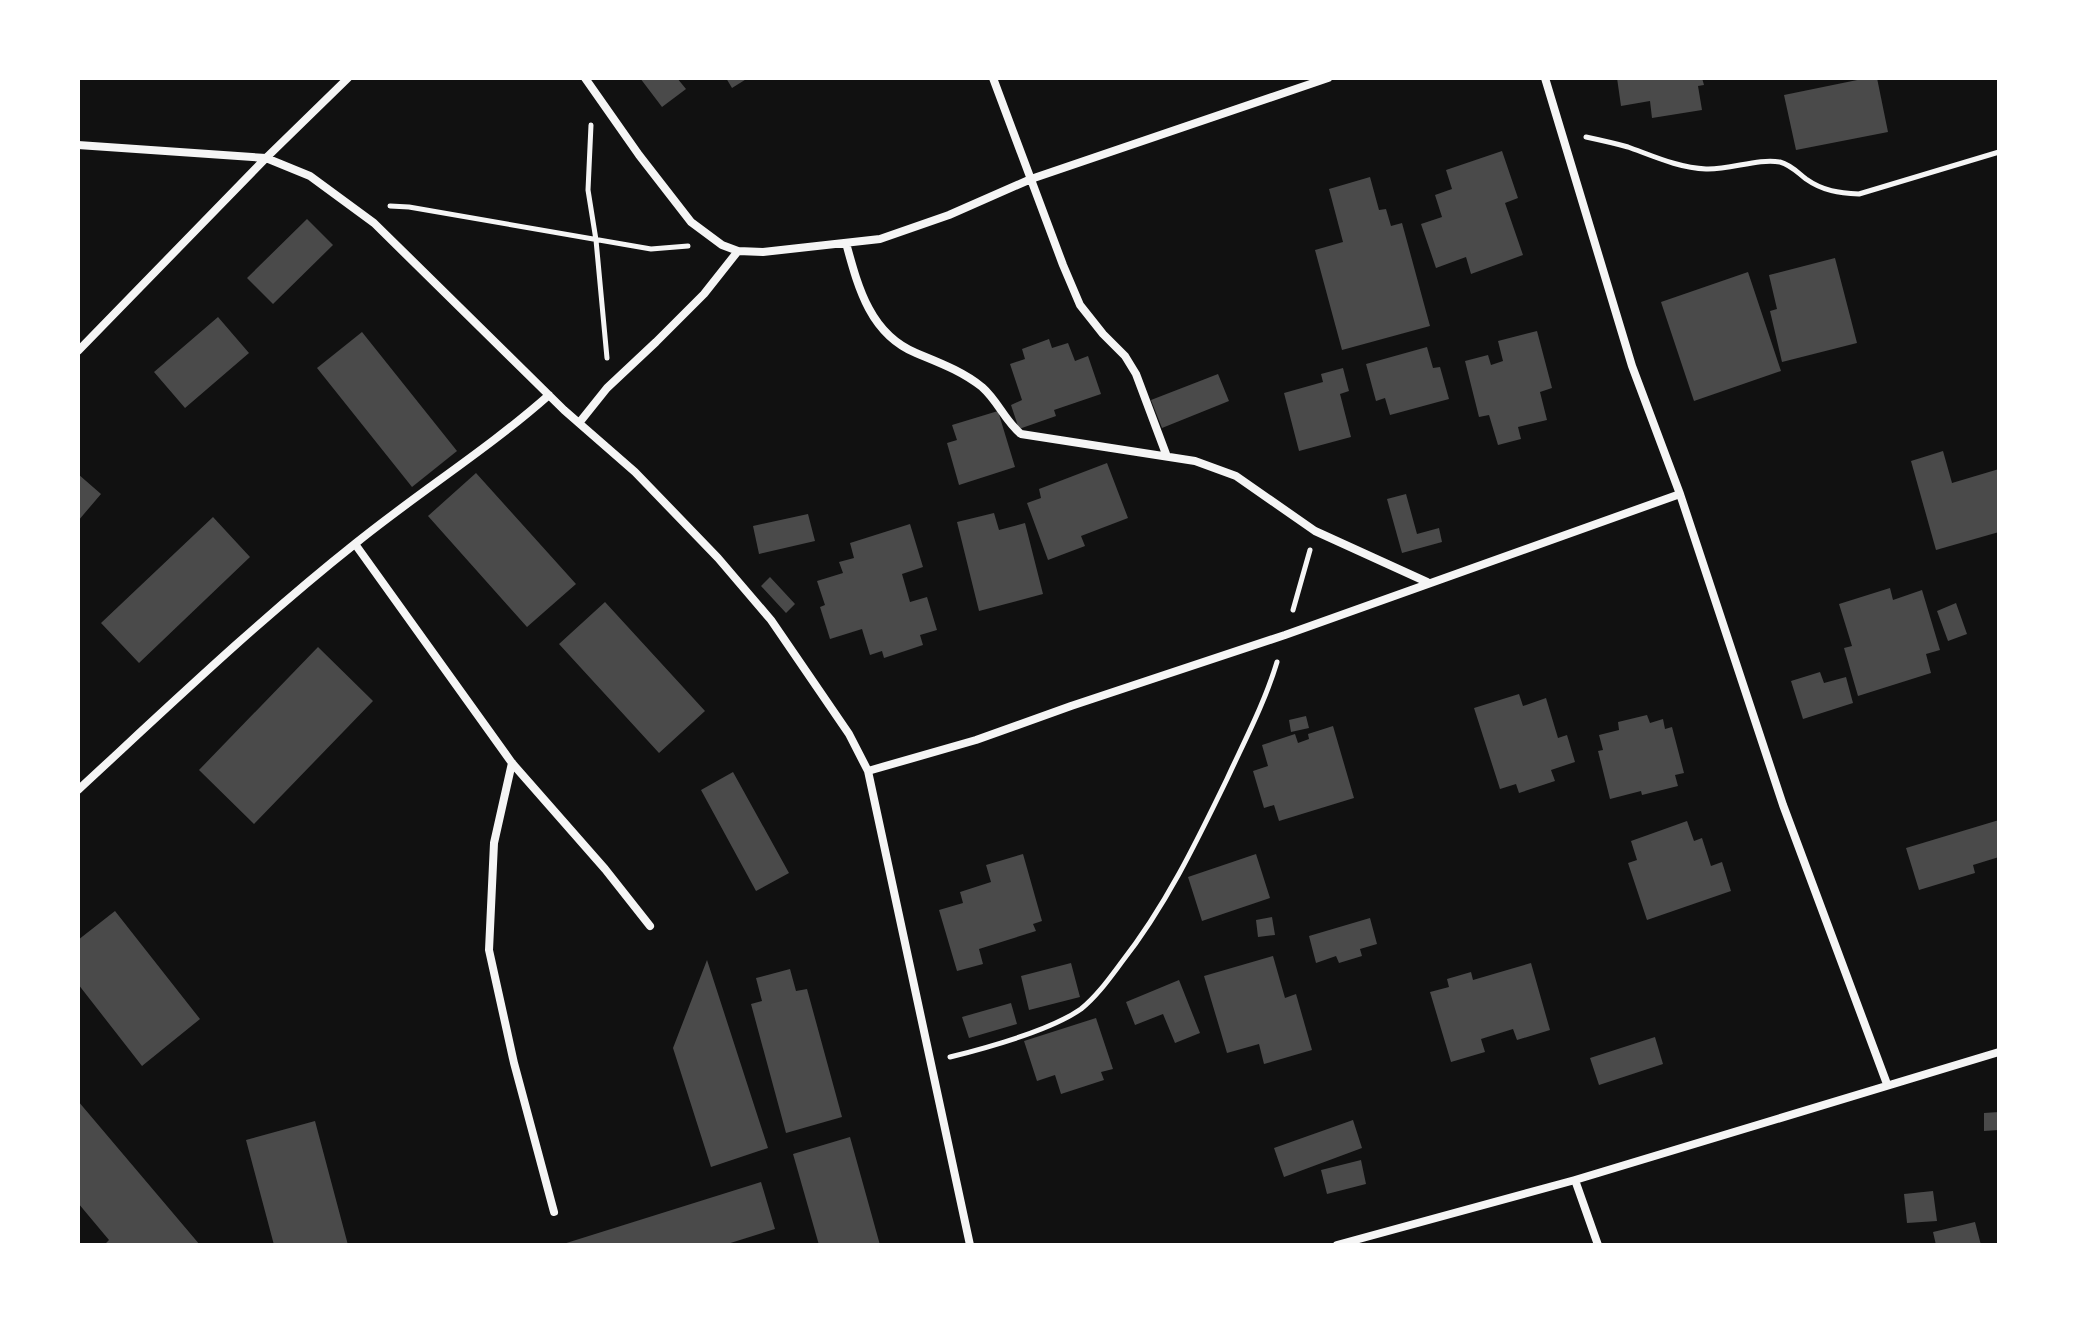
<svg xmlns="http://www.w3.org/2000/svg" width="2077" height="1323" font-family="'Asap Condensed',sans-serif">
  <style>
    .building { fill: #4a4a4a }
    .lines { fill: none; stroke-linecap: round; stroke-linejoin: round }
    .path { stroke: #f5f5f5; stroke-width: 5 }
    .minor { stroke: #f5f5f5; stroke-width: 8 }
  </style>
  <rect width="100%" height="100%" fill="#111"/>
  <path class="building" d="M640,78H677L686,89L662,107Z
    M726,78H748L732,88Z
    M1617,78H1702L1704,85L1698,86L1702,110L1652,118L1650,101L1621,106Z
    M1867,78H1877L1888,132L1796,150L1784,95Z
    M1502,151L1518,198L1505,203L1523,255L1471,274L1466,257L1436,268L1421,224L1442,217L1435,195L1452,189L1446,170Z
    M1370,177L1379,210L1386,209L1391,226L1402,223L1430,326L1342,350L1315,250L1343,242L1329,189Z
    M307,219L333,245L273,304L247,278Z
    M1835,258L1857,343L1782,362L1770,311L1777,309L1769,275Z
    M1748,272L1781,371L1694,401L1661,302Z
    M218,317L249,353L185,408L154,372Z
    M1537,331L1552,388L1540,392L1547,420L1518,427L1521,439L1498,445L1489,415L1479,417L1465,361L1488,355L1491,365L1503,361L1498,341Z
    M362,332L457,451L412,487L317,368Z
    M1049,339L1052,348L1068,343L1075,361L1088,356L1101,394L1054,410L1056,416L1019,429L1011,405L1022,400L1010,364L1025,359L1022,349Z
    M1427,347L1433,368L1440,367L1449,399L1390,415L1385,398L1376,401L1366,364Z
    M1343,368L1349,391L1340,394L1351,437L1299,451L1284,393L1323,382L1321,374Z
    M1218,374L1229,401L1162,428L1151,400Z
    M998,411L1015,467L959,485L947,443L957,440L952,425Z
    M1943,451L1952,483L1999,469V532L1936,550L1911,461Z
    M1107,463L1128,518L1081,536L1085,546L1048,560L1027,503L1041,498L1039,489Z
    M476,473L576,584L527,627L428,516Z
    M78,474L101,494L78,521Z
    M1406,494L1417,534L1439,528L1442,542L1402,553L1387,499Z
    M994,513L999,530L1025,523L1043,594L979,611L957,522Z
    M808,514L815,541L759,554L753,526Z
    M213,517L250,557L139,663L101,623Z
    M910,524L923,567L902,574L910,602L927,597L937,630L920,635L923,645L884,658L882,651L870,655L862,629L830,639L820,607L825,605L817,581L843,573L839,562L854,558L850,543Z
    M770,577L795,604L786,613L761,586Z
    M1890,588L1893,600L1922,590L1940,650L1926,654L1931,673L1858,696L1844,648L1852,646L1839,604Z
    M605,602L705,711L659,753L559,644Z
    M1956,603L1967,634L1948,641L1937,611Z
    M318,647L373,701L254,824L199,770Z
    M1820,672L1824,683L1846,677L1853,703L1803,719L1791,681Z
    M1519,694L1523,706L1546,698L1558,738L1567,735L1575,762L1551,770L1555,781L1519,793L1516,784L1500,789L1474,708Z
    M1647,715L1650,723L1663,719L1665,729L1672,727L1684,773L1675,775L1678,786L1642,795L1641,791L1610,799L1598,751L1603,750L1599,735L1619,730L1618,722Z
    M1306,716L1309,728L1291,732L1289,720Z
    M1333,726L1354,798L1279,821L1274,805L1264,808L1253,771L1268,766L1262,745L1295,734L1298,743L1309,739L1308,734Z
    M733,772L789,873L756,891L701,790Z
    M1999,820V857L1973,865L1975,873L1919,890L1906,848Z
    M1687,821L1694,841L1702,838L1711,866L1722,862L1731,891L1647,920L1628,863L1637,860L1631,841Z
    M1023,854L1042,921L1033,924L1036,931L979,949L983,964L957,971L939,910L963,903L960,892L991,882L986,865Z
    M1256,854L1270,898L1202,921L1188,877Z
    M115,911L200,1019L142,1066L78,984V940Z
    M1272,917L1275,935L1258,937L1256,920Z
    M1370,918L1377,944L1360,949L1362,956L1339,963L1336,956L1316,963L1309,936Z
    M1273,956L1285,998L1296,994L1312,1050L1264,1064L1259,1044L1227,1053L1204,976Z
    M707,960L768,1148L711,1167L673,1048Z
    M1071,963L1080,997L1029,1010L1021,976Z
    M1531,963L1550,1030L1517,1040L1513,1029L1481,1039L1485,1052L1451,1062L1430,992L1449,987L1447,979L1471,972L1473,980Z
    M790,969L796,991L807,989L842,1117L786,1133L751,1004L762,1001L756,978Z
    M1179,980L1200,1033L1175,1043L1163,1014L1135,1025L1126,1002Z
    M1011,1003L1017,1024L969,1038L962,1017Z
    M1096,1018L1113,1069L1101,1072L1104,1080L1061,1094L1055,1075L1037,1081L1024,1041Z
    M1655,1037L1663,1064L1599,1085L1590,1058Z
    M78,1101L200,1245H104L109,1240L78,1203Z
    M1999,1112V1130L1984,1131V1113Z
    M1353,1120L1362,1148L1284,1177L1274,1148Z
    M315,1121L348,1245H274L246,1140Z
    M850,1137L880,1245H819L793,1154Z
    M1361,1160L1366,1184L1327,1194L1321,1170Z
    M761,1182L775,1229L724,1245H560Z
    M1933,1191L1937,1221L1907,1223L1904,1194Z
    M1975,1222L1981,1245H1936L1933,1232Z"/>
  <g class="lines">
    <path class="path" d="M591,125L588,190L596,240L607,358
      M1586,137C1600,140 1614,143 1628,147C1653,156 1679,168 1706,169C1730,170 1758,158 1780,162C1791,165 1797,172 1806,179C1823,191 1839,193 1859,194L1999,152
      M390,206L409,207L651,249L688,246
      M1293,610L1310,550
      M950,1057C986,1048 1051,1030 1081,1009C1097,996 1109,979 1121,963C1165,907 1196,843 1227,779C1245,740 1265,702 1277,662"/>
    <path class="minor" d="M585,78L639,155L691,222L722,245L738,251L763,252L880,239L949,215L1031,179L1328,78
      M993,78L1063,265L1080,305L1103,334L1125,356L1136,374L1166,454
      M1545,78L1632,366L1680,494L1783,805L1887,1084
      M78,145L266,158L310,176L374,223L564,410L635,472L718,558L771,620L849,734L868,771L970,1245
      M846,243C858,287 870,334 916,353C940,363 962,371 982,387C998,401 1005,421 1021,434L1195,461L1236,476L1315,531L1427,582
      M78,351L266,158L348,78
      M579,423L607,388L656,342L704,294L738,251
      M355,544L512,763L605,869L650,926
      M512,763L494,843L489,950L514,1063L554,1212
      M868,771L976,740L1071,706L1285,635L1680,494
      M78,790C169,706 259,620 356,543C419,492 488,449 549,395
      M1575,1180L1598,1245
      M1337,1245L1575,1180L1999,1052"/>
  </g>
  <rect width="2077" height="1323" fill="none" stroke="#ffffff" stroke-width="160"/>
</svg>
